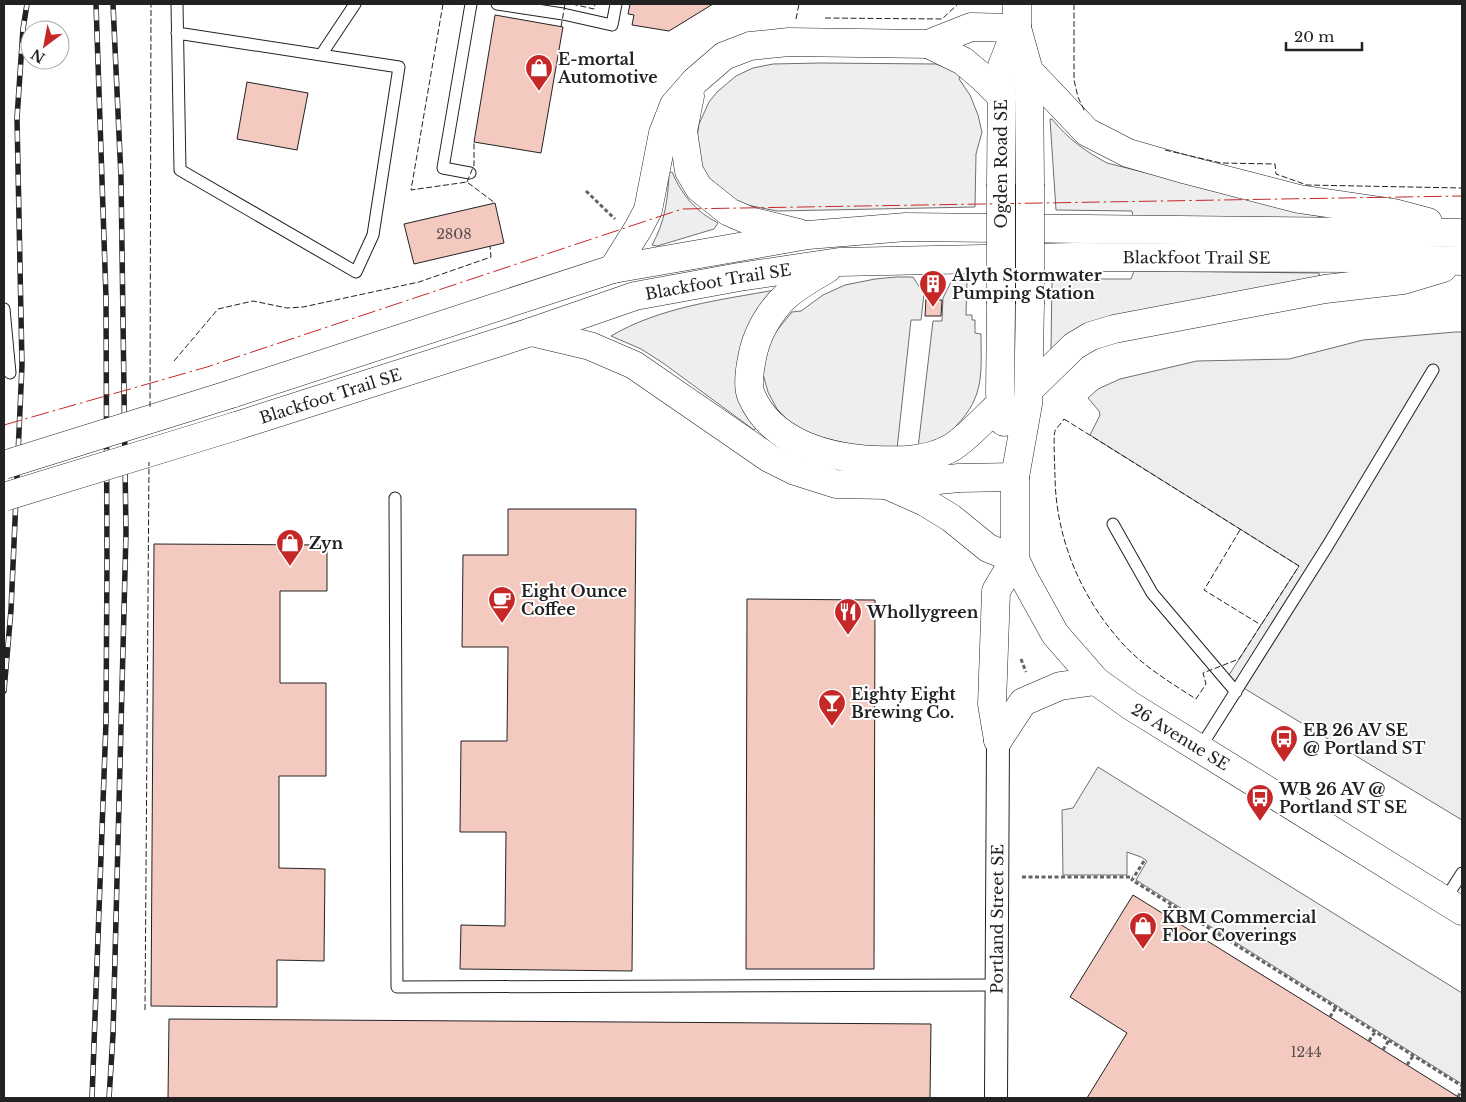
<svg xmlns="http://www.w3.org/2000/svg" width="1466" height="1102" font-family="'Libre Baskerville',serif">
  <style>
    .green { fill: #eee; stroke: #6f6f6f }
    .parking { fill: #ededed; stroke: #6f6f6f }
    .building { fill: #f3c9c0; stroke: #222 }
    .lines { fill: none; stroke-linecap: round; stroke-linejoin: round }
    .lane-casing { stroke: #222; stroke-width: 13 }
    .street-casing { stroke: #222; stroke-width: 24 }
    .secondary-casing { stroke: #222; stroke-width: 29 }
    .path { stroke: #646464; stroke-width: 3; stroke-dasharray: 4 2.5; stroke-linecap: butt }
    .lane { stroke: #fff; stroke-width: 11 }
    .street { stroke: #fff; stroke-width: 22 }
    .secondary { stroke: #fff; stroke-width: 28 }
    .rail-casing { stroke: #222; stroke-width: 5.5 }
    .rail { stroke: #fff; stroke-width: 4; stroke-dasharray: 11; stroke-linecap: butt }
    .secondary-bridge-casing { stroke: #222; stroke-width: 29; stroke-linecap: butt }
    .secondary-bridge { stroke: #fff; stroke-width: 28 }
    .fence { stroke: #222; stroke-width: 1; stroke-dasharray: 6 2.5; stroke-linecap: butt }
    .power { stroke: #c62828; stroke-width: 1; stroke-dasharray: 18 4 2.5 4; stroke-linecap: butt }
    .labels { text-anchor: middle; stroke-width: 4; stroke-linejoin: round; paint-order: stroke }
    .number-label { font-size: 14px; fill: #564c4a }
    .poi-label { font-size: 16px; font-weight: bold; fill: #222; stroke: #fff; text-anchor: start }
    .street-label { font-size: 16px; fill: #222; stroke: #fff }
  </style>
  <rect width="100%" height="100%" fill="#fff"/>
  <path class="green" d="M820,63L936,64L952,70L960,75L959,79L970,95L978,115L982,132L976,154L975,207L777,211L727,201L706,180L696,146L699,124L709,102L717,92L736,76L753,68L773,64Z
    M1050,119H1052C1068,139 1085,151 1107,163L1322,217L1320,218L1133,217L1132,211L1056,210Z
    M672,172C682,195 695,211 718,223L714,229L657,246L652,245C665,222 668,199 669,173Z
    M1134,271L1319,273L1320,277L1065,338L1051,349L1052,279H1131Z
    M896,277H913L924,294L921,320H911L897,449L867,448L811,435L791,424L777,409L768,392L763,374L765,356L774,334L792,312L801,311L823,295L845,285L875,279Z
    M953,278L967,279L966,315H972V320H975V333L981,334C981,373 985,396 956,426L959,429L918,448L933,321H942L943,298Z
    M775,290L768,300L759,425L754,430L663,363L641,349L611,336C660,307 720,300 775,290Z"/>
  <path class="parking" d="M1455,332H1462V820L1227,678L1299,566L1090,435L1100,415L1099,411L1088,398L1098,389L1120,379L1197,361L1289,359L1363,340Z
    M1098,767L1462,993V1084L1136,880L1147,861L1141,857L1127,852V875H1063L1062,810L1073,808Z"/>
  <path class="building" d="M630,4H713L669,31L632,25L634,15L628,14Z
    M495,15L563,27L541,153L474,142Z
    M247,82L308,93L297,150L237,139Z
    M495,203L504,243L414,264L404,224Z
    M926,299L942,300L941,316H925Z
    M508,509H636L632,971L460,969L461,925L505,926L506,832H460L461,741H507L508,647H462L463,555H508Z
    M154,544L327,545V591H280V683H326V776H279V868L325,869L324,961L277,960V1007L151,1006Z
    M747,599L875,600L874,969H746Z
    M1133,895L1330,1017L1460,1098H1087L1127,1033L1070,997Z
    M169,1019L931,1024L930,1098H168Z"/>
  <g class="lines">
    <defs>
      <path id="lane" d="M177,4L180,170L356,272L373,235L399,67L177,33
        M497,4L563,14L612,25L616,4
        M321,55L355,4
        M470,173L443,168L471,4
        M4,309L10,373
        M395,498L397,987L997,985
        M1113,524L1152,593L1236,692
        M1200,748L1328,545L1433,370
        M1445,900L1462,873"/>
      <g id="street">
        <path id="s1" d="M996,1098L998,740"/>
      </g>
      <g id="secondary">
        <path d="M1017,4V28L1029,71L1030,184"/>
        <path d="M928,44L963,61L982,77L1002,97"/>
        <path d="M1029,71L1087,132L1128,153L1187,170L1299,199L1394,213L1428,222"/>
        <path d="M690,96L683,131L689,171L699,188L729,212L750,221L799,233"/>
        <path d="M1001,184L1002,66L1017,28"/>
        <path d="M613,269L638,229L648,210L663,133L674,105L695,81L724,56L750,46L789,42L928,44L971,27L1017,28"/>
        <path d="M827,269C813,277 799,285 786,296C769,312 756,335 752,358C750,368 747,385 751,395C771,443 828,458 875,460C900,461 926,461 949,449C963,442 987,416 1000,404"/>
        <path d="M1001,304L1000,393L1004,422"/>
        <path id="s2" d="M1030,304L1028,404L1015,477V559L1024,578L1055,634L1096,681L1131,706L1462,911"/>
        <path d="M531,332L590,346L634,365L769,458L795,471L836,484L886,485L959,478L1015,477"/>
        <path d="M1029,390L1074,346L1091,336L1114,329L1325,289L1403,280L1443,268"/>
        <path d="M231,394L613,269L808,235L906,227L1462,233"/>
        <path id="s3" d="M236,426L531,332L635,296L739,277L839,262L1073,257L1362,258L1462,261"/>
        <path d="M889,486L925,502L951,518L988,548L1015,559"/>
        <path d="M998,740L992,704L996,591L1015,559"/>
        <path d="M998,740L1023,702L1060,686L1096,681"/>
      </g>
    </defs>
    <use href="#lane" class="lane-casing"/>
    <use href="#street" class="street-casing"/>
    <use href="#secondary" class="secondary-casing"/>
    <path class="path" d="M586,191L615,219
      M1021,659L1026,672
      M1144,861L1132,880L1462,1086
      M1022,877H1133
      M1165,915L1171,905
      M1330,1017L1336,1007
      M1369,1041L1375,1032
      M1383,1050L1389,1040
      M1407,1065L1413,1056
      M1458,1097L1462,1089"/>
    <use href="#lane" class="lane"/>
    <use href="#street" class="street"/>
    <use href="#secondary" class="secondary"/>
    <defs>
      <path id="rail" d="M4,691L11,610L22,365L17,118L23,29L27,4
        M92,1098L106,722L107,561L106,297L96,4
        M109,1098L113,1035L126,533L121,178L113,4"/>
    </defs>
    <use href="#rail" class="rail-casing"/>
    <use href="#rail" class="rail"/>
    <defs>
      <path id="secondary-bridge" d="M1001,304V184
        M1030,304V184
        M4,465L231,394
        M4,497L236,426"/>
    </defs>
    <use href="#secondary-bridge" class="secondary-bridge-casing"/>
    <use href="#secondary-bridge" class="secondary-bridge"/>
    <path class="fence" d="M443,4L411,190L467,182L495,203
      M572,4L594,9L595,4
      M1074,4V80L1078,97L1085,112
      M825,18L942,19L958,4
      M796,19L799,4
      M561,27L565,4
      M1165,150L1221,163L1275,164L1276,174L1307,185L1462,188
      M467,182L474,165V142
      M174,361L218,309L253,301L287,308L303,307L419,282L491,257L490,246
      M150,407L151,4
      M1064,419L1299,566L1239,659L1203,673L1206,684L1196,699C1171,683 1143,666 1123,644C1081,598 1056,539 1055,477C1055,469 1053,437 1055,431C1056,428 1062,423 1064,419Z
      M1240,530L1204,590L1261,625
      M145,1010L149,462"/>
    <path class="power" d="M4,425L207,367L682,209L1462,196"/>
  </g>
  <defs>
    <symbol id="shop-pin" viewBox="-11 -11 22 30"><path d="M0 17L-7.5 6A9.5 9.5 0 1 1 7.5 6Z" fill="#c62828" stroke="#fff"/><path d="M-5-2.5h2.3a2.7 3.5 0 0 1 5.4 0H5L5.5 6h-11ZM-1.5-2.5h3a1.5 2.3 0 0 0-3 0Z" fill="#fff"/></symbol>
    <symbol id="building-pin" viewBox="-11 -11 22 30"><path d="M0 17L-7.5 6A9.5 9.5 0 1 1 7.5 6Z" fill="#c62828" stroke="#fff"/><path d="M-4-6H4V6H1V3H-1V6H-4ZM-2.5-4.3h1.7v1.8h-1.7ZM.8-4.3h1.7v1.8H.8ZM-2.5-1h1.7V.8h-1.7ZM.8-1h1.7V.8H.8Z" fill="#fff"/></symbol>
    <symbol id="cafe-pin" viewBox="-11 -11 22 30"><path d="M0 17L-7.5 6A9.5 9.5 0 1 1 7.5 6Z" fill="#c62828" stroke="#fff"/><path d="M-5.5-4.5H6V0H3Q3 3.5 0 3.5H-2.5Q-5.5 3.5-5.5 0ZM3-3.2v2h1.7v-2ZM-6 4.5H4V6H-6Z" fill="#fff"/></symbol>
    <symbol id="restaurant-pin" viewBox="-11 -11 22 30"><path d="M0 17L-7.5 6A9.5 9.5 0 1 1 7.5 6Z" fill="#c62828" stroke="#fff"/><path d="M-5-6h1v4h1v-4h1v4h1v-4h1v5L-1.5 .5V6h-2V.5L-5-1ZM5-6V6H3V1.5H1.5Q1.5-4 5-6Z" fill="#fff"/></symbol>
    <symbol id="bar-pin" viewBox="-11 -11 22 30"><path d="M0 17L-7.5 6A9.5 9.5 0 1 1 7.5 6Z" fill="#c62828" stroke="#fff"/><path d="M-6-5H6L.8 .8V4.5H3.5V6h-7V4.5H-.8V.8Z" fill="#fff"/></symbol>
    <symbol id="bus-pin" viewBox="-11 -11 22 30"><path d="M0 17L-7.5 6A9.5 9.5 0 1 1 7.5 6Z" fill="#c62828" stroke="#fff"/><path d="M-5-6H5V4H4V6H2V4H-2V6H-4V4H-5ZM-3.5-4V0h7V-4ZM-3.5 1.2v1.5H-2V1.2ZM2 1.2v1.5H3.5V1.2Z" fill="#fff"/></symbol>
  </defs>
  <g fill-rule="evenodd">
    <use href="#shop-pin" x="523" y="52" width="32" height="43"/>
    <use href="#building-pin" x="917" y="268" width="32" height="43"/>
    <use href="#shop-pin" x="274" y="527" width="32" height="43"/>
    <use href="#cafe-pin" x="486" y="584" width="32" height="43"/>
    <use href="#restaurant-pin" x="832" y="596" width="32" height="43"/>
    <use href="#bar-pin" x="816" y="687" width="32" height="43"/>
    <use href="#bus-pin" x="1268" y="723" width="32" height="43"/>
    <use href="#bus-pin" x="1244" y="782" width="32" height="43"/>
    <use href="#shop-pin" x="1127" y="910" width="32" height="43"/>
  </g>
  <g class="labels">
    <g class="number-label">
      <text x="454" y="239">2808</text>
      <text x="1306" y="1057">1244</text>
    </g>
    <g class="poi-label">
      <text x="558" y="65">E-mortal<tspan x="558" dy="18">Automotive</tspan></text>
      <text x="952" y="281">Alyth Stormwater<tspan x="952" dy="18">Pumping Station</tspan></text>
      <text x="309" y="549">Zyn</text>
      <text x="521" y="597">Eight Ounce<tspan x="521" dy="18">Coffee</tspan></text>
      <text x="867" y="618">Whollygreen</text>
      <text x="851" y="700">Eighty Eight<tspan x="851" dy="18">Brewing Co.</tspan></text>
      <text x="1303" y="736">EB 26 AV SE<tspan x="1303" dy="18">@ Portland ST</tspan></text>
      <text x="1279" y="795">WB 26 AV @<tspan x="1279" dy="18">Portland ST SE</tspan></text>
      <text x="1162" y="923">KBM Commercial<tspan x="1162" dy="18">Floor Coverings</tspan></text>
    </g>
    <g class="street-label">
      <text transform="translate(1001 164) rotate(-90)" y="6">Ogden Road SE</text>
      <text dy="6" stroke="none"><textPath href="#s3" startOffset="984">Blackfoot Trail SE</textPath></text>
      <text dy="6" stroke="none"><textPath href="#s3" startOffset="504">Blackfoot Trail SE</textPath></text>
      <text dy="6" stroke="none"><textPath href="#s3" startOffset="99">Blackfoot Trail SE</textPath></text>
      <text dy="6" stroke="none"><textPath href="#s2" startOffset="505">26 Avenue SE</textPath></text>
      <text dy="6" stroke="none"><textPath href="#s1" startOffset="179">Portland Street SE</textPath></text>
    </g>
  </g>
  <rect width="1466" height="1102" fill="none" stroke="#222222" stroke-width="10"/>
  <g transform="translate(45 45) rotate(212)"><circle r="24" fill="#ffffff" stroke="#a7a7a7"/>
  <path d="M0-4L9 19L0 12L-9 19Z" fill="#c62828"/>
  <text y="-8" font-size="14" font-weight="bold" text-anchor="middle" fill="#222222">N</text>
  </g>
  <path d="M1286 42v8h76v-8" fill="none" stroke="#222222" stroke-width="2.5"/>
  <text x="1294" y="42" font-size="15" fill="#222222" stroke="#ffffff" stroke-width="4" paint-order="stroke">20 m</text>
</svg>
